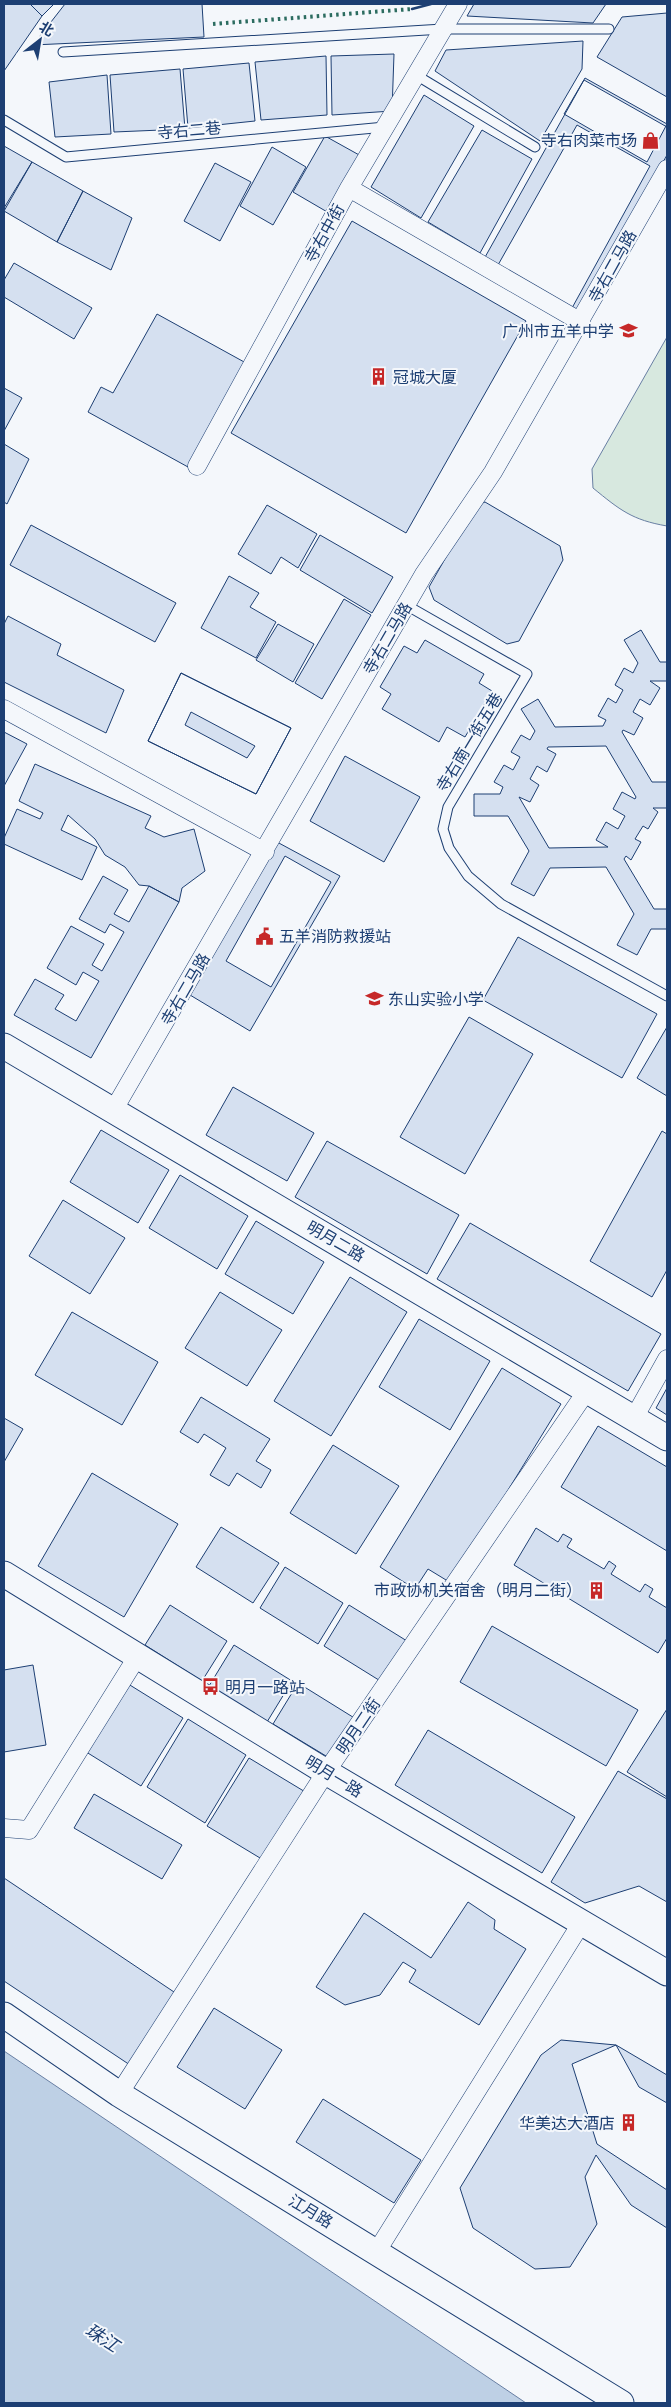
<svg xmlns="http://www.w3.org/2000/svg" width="671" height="2407" font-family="'Public Sans','Noto Sans SC',sans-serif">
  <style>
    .green { fill: #d7e8df; stroke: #687fa3 }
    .water { fill: #bed0e5; stroke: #687fa3 }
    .building { fill: #d5e0f0; stroke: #1d3f73; fill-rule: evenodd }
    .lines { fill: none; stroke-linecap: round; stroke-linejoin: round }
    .lane-casing { stroke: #1d3f73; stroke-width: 11 }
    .street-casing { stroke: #1d3f73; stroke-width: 19 }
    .secondary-casing { stroke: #1d3f73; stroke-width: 27 }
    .lane { stroke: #f4f7fb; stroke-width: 9 }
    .street { stroke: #f4f7fb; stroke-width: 18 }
    .secondary { stroke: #f4f7fb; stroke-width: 25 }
    .hedge { stroke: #2c6c60; stroke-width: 4; stroke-dasharray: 2.5 4; stroke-linecap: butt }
    .wall { stroke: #1d3f73; stroke-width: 2.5 }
    .labels { text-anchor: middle; stroke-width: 4; stroke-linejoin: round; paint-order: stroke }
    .street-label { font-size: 16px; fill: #1d3f73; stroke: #f4f7fb }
    .poi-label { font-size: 16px; fill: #1d3f73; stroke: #f4f7fb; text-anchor: end }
    .water-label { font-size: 18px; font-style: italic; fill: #1d3f73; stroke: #f4f7fb }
  </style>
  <rect width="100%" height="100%" fill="#f4f7fb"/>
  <path class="green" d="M667,337V526C632,520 620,510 593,488L592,469Z"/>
  <path class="water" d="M4,2051L526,2403H4Z"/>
  <path class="building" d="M4,4H30L42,16L4,71Z
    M30,4H54L42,16Z
    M65,4H202L204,37L33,45Z
    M474,4H606L593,23L467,16Z
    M667,13V97L597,57L622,17Z
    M583,41L582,69L540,141L435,71L446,50Z
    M394,54L392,111L332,115L331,56Z
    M326,56L327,115L261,120L255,62Z
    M249,63L255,121L188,128L183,69Z
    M180,69L185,129L114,132L110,75Z
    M107,75L111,134L55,137L49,82Z
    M585,78L667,124L647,162L564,114Z
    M584,80L667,127V155L579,312L484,259Z
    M424,95L474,126L421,218L371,187Z
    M577,125L650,166L572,308L498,265Z
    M482,130L532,159L480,253L428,222Z
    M325,136L361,156L329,213L293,192Z
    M4,146L32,162L4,208Z
    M272,147L306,167L273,225L240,206Z
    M32,162L83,191L57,242L4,211Z
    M215,163L251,182L220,241L184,221Z
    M83,191L132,218L111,270L57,242Z
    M352,221L526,321L406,533L231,433Z
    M14,263L92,308L74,339L4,297V280Z
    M157,314L246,363L188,467L88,412L101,387L113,393Z
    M4,388L22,398L4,431Z
    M4,444L29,459L7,504L4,502Z
    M485,502L560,546L563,560L519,641L507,644L434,600L429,587L475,506Z
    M267,505L317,534L298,568L281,557L271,574L238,554Z
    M31,525L176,603L155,642L10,565Z
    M320,535L393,577L372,613L300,570Z
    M229,576L259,593L250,607L276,622L256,658L201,628Z
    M344,599L371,615L322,699L295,683Z
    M8,616L61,644L57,655L124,690L106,733L4,682V624Z
    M278,624L314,644L293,682L256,660Z
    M641,630L660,662H667V681H650L660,688L650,705L640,699L633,712L643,718L634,735L623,730L622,732L652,782H667V808H653L658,812L648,829L643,826L635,839L641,842L631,860L626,856L624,859L654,909H667V929H651L637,955L617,945L634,914L606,867L550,868L534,896L511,884L529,851L508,816H474V794H500L503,787L494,782L504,765L513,770L520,757L511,752L521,735L530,740L535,731L521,709L538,699L555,727L603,726L606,720L598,716L608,698L616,703L623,690L615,685L624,668L633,673L638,663L624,640ZM606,746L636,797L635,799L622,792L613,809L625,816L618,829L606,822L596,840L608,847L549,848L519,797L530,802L539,785L530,779L537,766L547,772L556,754L547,749L548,747Z
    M425,640L484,674L479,683L492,691L465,737L447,727L439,742L382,709L391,694L380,687L404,646L417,653Z
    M181,673L291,728L256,794L148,741ZM191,712L255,746L247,758L185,725Z
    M181,673L291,728L256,794L148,741Z
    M4,732L27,744L4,786Z
    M345,756L420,797L384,862L310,821Z
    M35,764L151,816L145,828L164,837L194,829L205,871L182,888L179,902L149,886L139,885L125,867L105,855L95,839L68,815L61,830L97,847L82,880L4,844V838L17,809L40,819L43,813L19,801Z
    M277,842L340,876L250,1031L190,995Z
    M285,856L331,882L271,987L226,961Z
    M103,876L128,890L114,914L129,922L149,886L179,902L91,1058L14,1015L35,979L64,995L55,1009L76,1021L99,981L83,972L76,985L47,968L71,926L104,944L92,965L102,971L124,932L110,924L105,933L79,919Z
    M518,937L657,1014L622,1078L483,1000Z
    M469,1017L533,1054L465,1174L400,1137Z
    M667,1027V1096L637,1078Z
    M233,1087L314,1133L287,1181L206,1135Z
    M101,1130L169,1170L138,1223L70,1182Z
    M662,1131L667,1134V1270L652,1297L590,1261Z
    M327,1141L459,1215L427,1274L295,1197Z
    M180,1175L248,1216L217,1269L149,1228Z
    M63,1200L125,1238L90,1294L29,1256Z
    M256,1221L324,1262L293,1314L225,1274Z
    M470,1223L661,1334L628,1391L437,1279Z
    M350,1277L407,1312L331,1436L274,1401Z
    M220,1292L282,1330L247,1386L185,1348Z
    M72,1312L158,1362L122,1425L35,1375Z
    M419,1319L490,1361L450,1430L379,1387Z
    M502,1368L561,1404L451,1583L428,1569L415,1589L380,1567Z
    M667,1388V1415L656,1408Z
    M201,1397L270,1439L256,1461L271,1470L261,1488L237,1473L229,1486L210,1475L226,1448L204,1434L198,1443L180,1432Z
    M4,1418L23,1429L4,1462Z
    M598,1426L667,1467V1551L561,1487Z
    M333,1445L399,1486L356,1554L290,1513Z
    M92,1473L178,1524L124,1617L38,1566Z
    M221,1527L279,1563L253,1603L196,1567Z
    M536,1528L558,1542L563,1534L572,1539L567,1547L604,1569L609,1561L616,1566L611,1574L640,1592L645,1584L653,1589L649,1597L667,1608V1638L658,1653L514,1565Z
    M285,1567L343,1603L318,1644L260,1608Z
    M170,1605L227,1641L202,1681L145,1645Z
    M349,1605L407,1641L382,1682L324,1646Z
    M492,1626L638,1710L606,1766L460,1682Z
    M234,1645L292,1681L267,1722L209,1686Z
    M33,1665L46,1745L4,1752V1670Z
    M125,1682L183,1718L141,1786L83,1750Z
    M298,1683L356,1719L331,1759L273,1724Z
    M667,1709V1797L627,1772Z
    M188,1719L246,1755L205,1823L147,1787Z
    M428,1730L575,1817L542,1873L395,1785Z
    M249,1758L307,1793L265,1861L207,1826Z
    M618,1771L667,1799V1902L639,1886L585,1903L551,1882Z
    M94,1794L182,1845L162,1879L74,1828Z
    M4,1878L177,1994L130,2065L4,1981Z
    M468,1902L495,1920L494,1929L526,1949L479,2025L409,1982L416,1970L403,1962L380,1995L345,2005L316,1987L364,1913L431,1958Z
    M214,2008L282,2050L245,2109L177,2067Z
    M561,2040L616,2045L667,2075V2228L631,2205L596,2155L585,2177L597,2224L570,2267L535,2269L473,2228L460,2188L541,2055Z
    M616,2045L639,2087L667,2103V2190L597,2144L572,2064Z
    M323,2099L421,2160L394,2203L296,2142Z"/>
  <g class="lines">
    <defs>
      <path id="lane" d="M63,52L443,29H609
        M416,75L535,147
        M4,120L66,157L385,127
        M406,605L527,674L448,807L443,829L449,848L468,876L501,904L667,996"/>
      <path id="street" d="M349,188L581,322
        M197,466L349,188L458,4
        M4,709L265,852
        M113,1111L424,574L493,472L667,169
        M634,1418L667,1359
        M4,1828L29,1830L137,1657
        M119,2094L326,1772L588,1389
        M377,2251L582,1922"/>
      <path id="secondary" d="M4,1046L667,1438
        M4,1574L326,1772L667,1973
        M4,2015L119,2094L621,2403"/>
    </defs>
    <use href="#lane" class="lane-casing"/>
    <use href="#street" class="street-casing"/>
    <use href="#secondary" class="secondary-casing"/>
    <use href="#lane" class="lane"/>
    <use href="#street" class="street"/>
    <use href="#secondary" class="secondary"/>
    <path class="hedge" d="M213,24L412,9"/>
    <path class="wall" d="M412,9L431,4"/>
  </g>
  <defs>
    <symbol id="shop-bare" viewBox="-9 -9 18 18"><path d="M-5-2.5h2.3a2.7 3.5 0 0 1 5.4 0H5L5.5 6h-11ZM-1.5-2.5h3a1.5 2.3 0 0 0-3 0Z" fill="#c62828" stroke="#f4f7fb" stroke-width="2.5" paint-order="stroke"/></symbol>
    <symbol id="school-bare" viewBox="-9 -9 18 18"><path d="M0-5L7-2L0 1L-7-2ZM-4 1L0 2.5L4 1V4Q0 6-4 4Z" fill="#c62828" stroke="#f4f7fb" stroke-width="2.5" paint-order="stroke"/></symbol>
    <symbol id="building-bare" viewBox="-9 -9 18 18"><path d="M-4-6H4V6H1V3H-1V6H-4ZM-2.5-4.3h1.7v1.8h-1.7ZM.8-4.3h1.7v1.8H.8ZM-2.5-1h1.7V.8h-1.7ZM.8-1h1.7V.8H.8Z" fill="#c62828" stroke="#f4f7fb" stroke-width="2.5" paint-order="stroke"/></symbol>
    <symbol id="civic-bare" viewBox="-9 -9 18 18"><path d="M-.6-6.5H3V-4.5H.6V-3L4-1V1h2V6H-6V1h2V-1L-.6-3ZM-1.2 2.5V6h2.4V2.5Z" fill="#c62828" stroke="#f4f7fb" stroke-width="2.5" paint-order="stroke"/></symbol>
    <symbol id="bus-bare" viewBox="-9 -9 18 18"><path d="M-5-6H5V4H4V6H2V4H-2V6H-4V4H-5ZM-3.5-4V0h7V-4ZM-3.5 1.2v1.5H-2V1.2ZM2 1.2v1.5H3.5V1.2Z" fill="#c62828" stroke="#f4f7fb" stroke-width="2.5" paint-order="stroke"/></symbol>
  </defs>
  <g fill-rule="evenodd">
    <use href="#shop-bare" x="638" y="128" width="25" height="25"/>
    <use href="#school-bare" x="616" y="318" width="25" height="25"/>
    <use href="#building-bare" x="366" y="364" width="25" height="25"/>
    <use href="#civic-bare" x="252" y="924" width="25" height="25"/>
    <use href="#school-bare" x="362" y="986" width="25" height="25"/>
    <use href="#building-bare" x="584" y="1578" width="25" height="25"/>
    <use href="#bus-bare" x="198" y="1674" width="25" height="25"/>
    <use href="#building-bare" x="616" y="2110" width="25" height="25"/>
  </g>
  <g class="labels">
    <g class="street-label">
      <text transform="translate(189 130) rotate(-5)" y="6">寺右二巷</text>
      <text transform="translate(324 233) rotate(-61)" y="6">寺右中街</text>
      <text transform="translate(612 266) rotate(-61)" y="6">寺右二马路</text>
      <text transform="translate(387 638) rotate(-60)" y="6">寺右二马路</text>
      <text transform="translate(469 742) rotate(-59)" y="6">寺右南一街五巷</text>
      <text transform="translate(185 989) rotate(-60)" y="6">寺右二马路</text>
      <text transform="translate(336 1241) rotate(30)" y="6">明月二路</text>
      <text transform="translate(358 1726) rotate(-56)" y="6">明月二街</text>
      <text transform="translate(334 1776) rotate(31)" y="6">明月一路</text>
      <text transform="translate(311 2211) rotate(31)" y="6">江月路</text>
    </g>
    <g class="poi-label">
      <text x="637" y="146">寺右肉菜市场</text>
      <text x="614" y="337">广州市五羊中学</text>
      <text x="393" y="383" text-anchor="start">冠城大厦</text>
      <text x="279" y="942" text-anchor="start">五羊消防救援站</text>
      <text x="388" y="1005" text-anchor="start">东山实验小学</text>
      <text x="582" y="1596">市政协机关宿舍（明月二街）</text>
      <text x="225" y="1693" text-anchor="start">明月一路站</text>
      <text x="615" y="2129">华美达大酒店</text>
    </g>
    <g class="water-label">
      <text transform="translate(102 2338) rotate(33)" y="6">珠江</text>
    </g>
  </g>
  <rect width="671" height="2407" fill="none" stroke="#1d3f73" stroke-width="10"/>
  <g transform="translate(40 40) rotate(31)" stroke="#f4f7fb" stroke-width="4" paint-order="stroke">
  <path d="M0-4L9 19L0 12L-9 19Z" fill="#1d3f73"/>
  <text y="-8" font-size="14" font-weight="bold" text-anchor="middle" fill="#1d3f73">北</text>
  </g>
</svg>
